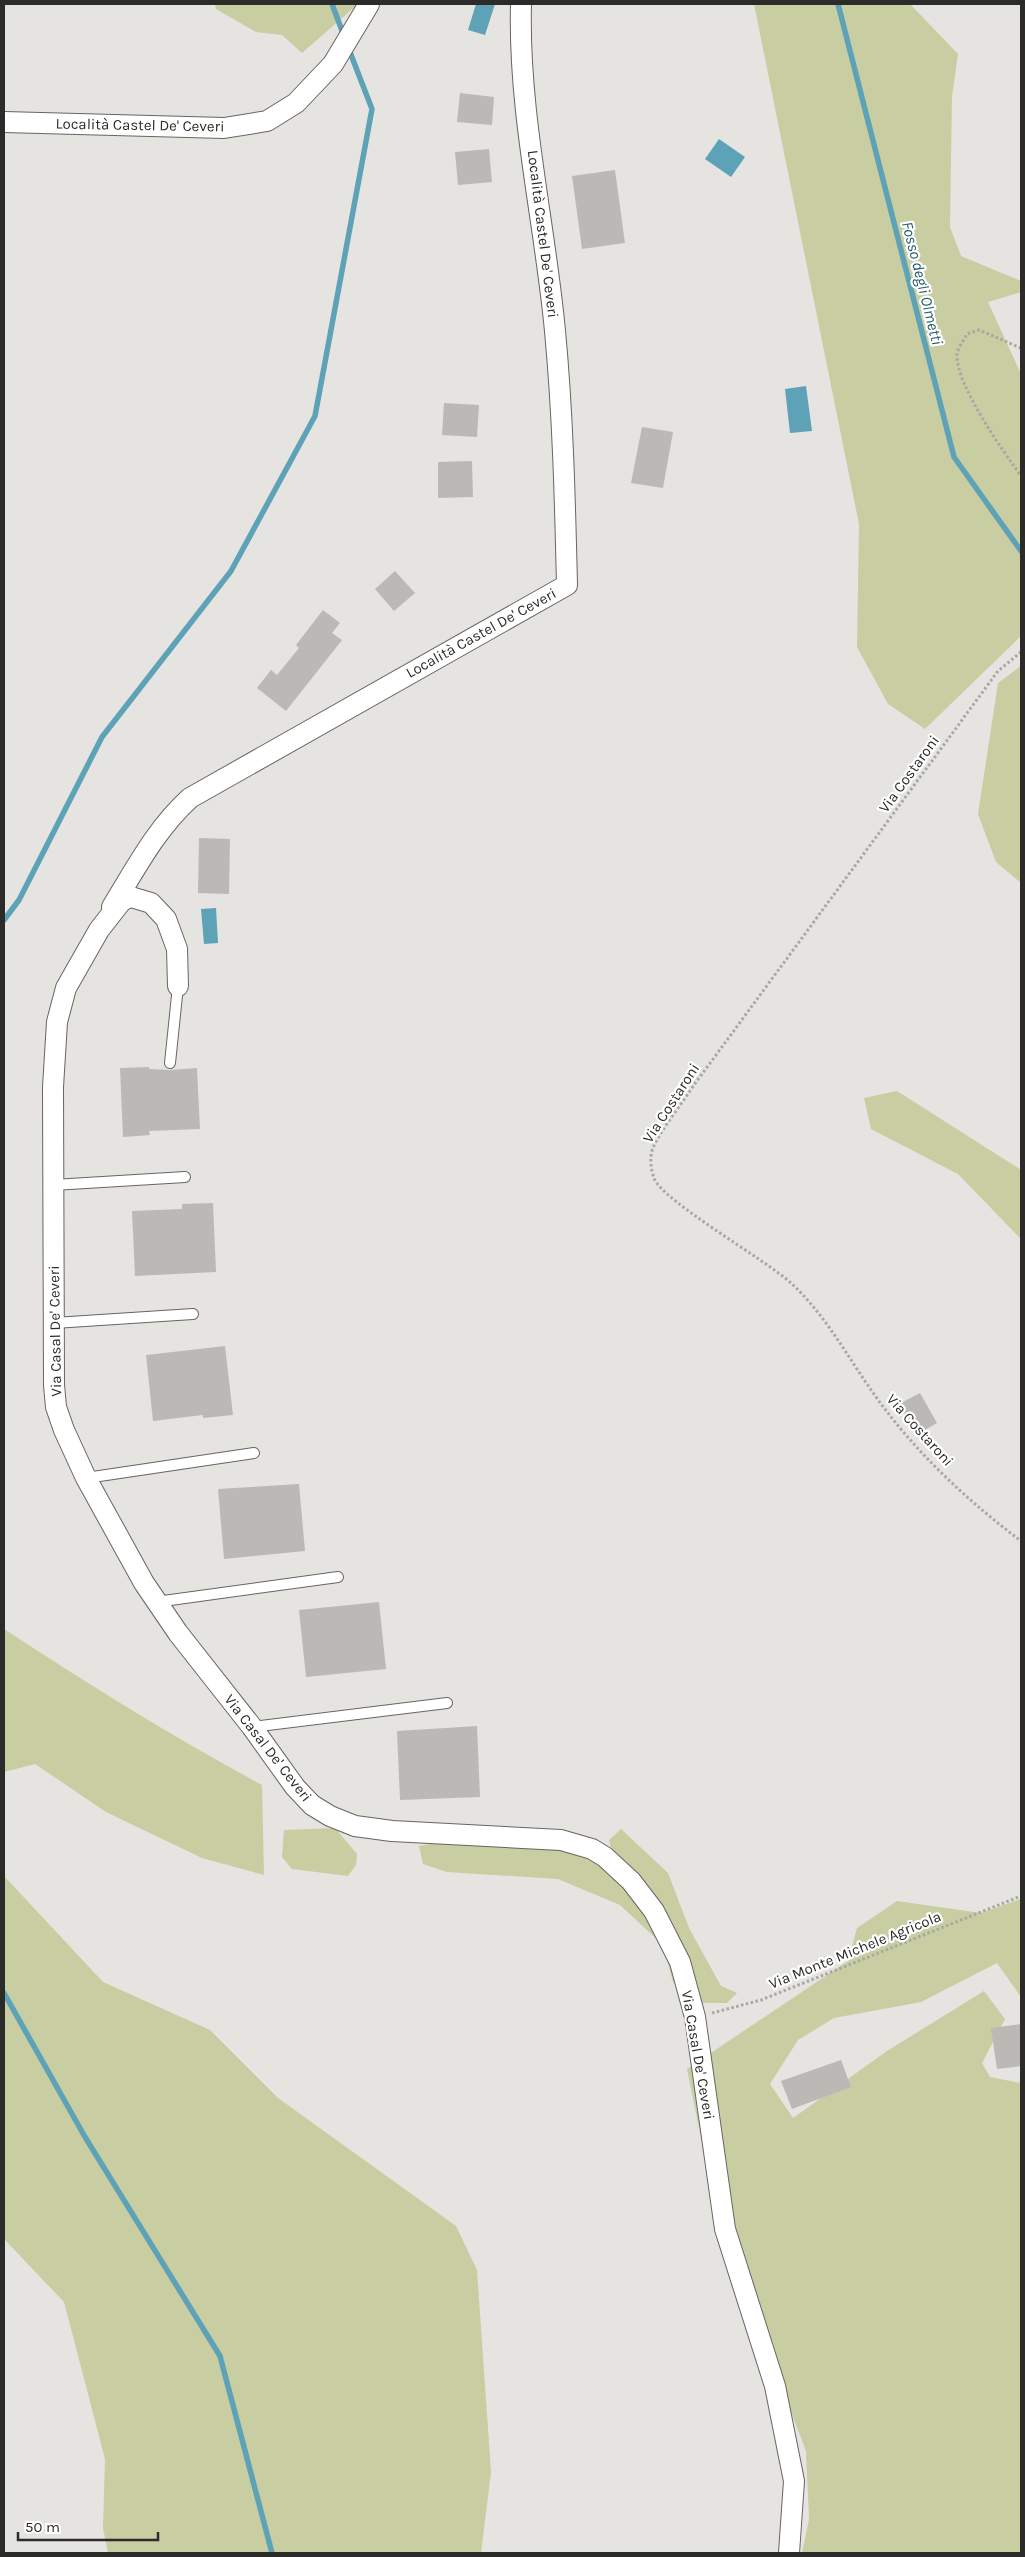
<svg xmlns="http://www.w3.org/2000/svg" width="1025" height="2557" font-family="Karla,sans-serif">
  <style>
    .green { fill: #c8cda2 }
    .water { fill: #5ea2b7 }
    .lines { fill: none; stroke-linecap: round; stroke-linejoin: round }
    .stream { stroke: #5ea2b7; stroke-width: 5.5 }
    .building { fill: #bab9b6 }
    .lane-casing { stroke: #666562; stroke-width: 12 }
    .street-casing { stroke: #666562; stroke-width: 22 }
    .path { stroke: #a8a7a4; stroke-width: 3; stroke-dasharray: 2.5 2.5; stroke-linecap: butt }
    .lane { stroke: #fff; stroke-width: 10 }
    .street { stroke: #fff; stroke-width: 20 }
    .labels { text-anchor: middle; stroke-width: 4.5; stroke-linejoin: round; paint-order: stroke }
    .street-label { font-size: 15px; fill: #2b2b29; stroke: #fff }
    .water-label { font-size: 16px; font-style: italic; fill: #255d6d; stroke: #fff }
  </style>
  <rect width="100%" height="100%" fill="#e5e4e1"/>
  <path class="green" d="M215,4H358L302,53L282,35L256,32L216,9Z
    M754,4H910L958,54L952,96L950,227L961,256L1021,281V292L988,302L1021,374V636L925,729L888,704L857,647L859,524Z
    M1021,666V883L996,862L978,814L998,683Z
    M897,1091L1021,1170V1239L958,1174L871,1129L864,1098Z
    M4,1629C88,1684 173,1737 262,1785L264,1875L202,1858L106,1812L35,1764L4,1772Z
    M335,1828L357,1854L356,1865L348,1876L292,1869L282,1857L284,1830Z
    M621,1829L668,1873L689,1928L721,1986L737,1993L727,2003H697L673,1982L663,1945L620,1905L558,1879L447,1872L423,1864L419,1846L446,1841L570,1851L615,1865L609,1840Z
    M4,1876L103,1982L210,2030L278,2098L456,2226L477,2270L491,2472L481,2553H108L103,2528L105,2459L64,2302L4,2239Z
    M1021,1899V1997L997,1963L921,2002L834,2018L798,2040L770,2084L793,2118L887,2051L984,1991L1005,2019L982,2063L990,2077L1021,2083V2553H802L809,2519L806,2451L759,2327L728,2272L687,2069L848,1961L857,1928L897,1901L981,1913Z"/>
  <path class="water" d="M476,4H495L485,35L468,30Z
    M719,139L745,157L731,177L705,159Z
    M806,386L812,431L790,433L785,389Z
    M216,908L218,943L204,944L201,909Z"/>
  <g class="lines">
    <path class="stream" d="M332,4L344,36
      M838,4L954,457L1021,551
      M4,920L19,900L102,737L231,571L315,416L372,109L348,47
      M4,1993L85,2137L220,2356L272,2553"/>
  </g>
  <path class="building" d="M460,93L494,97L492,125L457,122Z
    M489,149L492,182L458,185L455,152Z
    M615,170L625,243L582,249L572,176Z
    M444,403L479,405L477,437L442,435Z
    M642,427L673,432L663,488L631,483Z
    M472,461L473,497L438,498V462Z
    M395,571L415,593L394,611L375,589Z
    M323,610L340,623L332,633L342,640L286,711L257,688L271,670L277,675L299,648L296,645Z
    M199,838L230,839L229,894L198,893Z
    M149,1067V1069L170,1070L197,1068L200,1129L149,1131L150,1135L123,1137L120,1068Z
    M213,1203L216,1272L135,1276L132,1211L182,1209V1204Z
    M225,1346L233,1415L203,1418V1415L153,1421L146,1355Z
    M920,1393L937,1423L916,1435L899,1404Z
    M299,1484L305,1551L224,1559L218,1489Z
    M379,1602L386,1669L306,1677L299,1610Z
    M477,1726L480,1797L400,1800L397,1731Z
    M1021,2024V2066L997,2069L991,2028Z
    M841,2060L851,2087L792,2109L781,2081Z"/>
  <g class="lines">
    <defs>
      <path id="lane" d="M170,1063L178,986
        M53,1185L185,1177
        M54,1323L193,1314
        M86,1478L254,1453
        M156,1602L338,1577
        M252,1727L447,1703"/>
      <path id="street" d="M4,122L224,128L267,121L296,103L333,64L369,4
        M112,907C136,868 156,829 190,798L567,585C565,501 563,416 555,331C545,223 518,113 521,4
        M178,986L177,949L166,919L151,903L131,897L125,899L120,903L99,930L66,988L57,1022L53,1087L54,1385L56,1407L64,1430L86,1478L144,1583L178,1633L252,1727L295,1787L312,1805L330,1816L355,1826L392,1831L561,1840L592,1849L605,1857L631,1881L654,1911L680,1962L695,2017L725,2229L775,2386L794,2481L789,2553"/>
    </defs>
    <use href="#lane" class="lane-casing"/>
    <use href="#street" class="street-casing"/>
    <path class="path" d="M1021,348L979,330L967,334C964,340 957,349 957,355C956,385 1003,451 1021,476
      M1021,652L998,671L694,1085C683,1102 660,1131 653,1148C649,1157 651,1170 654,1178C661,1200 766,1260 791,1283C831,1320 854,1370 888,1413C925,1461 973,1505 1021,1541
      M712,2013L761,2000L1021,1896"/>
    <use href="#lane" class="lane"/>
    <use href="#street" class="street"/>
  </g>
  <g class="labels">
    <g class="street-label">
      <text transform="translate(140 125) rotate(1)" y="5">Località Castel De' Ceveri</text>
      <text transform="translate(543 234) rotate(83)" y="5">Località Castel De' Ceveri</text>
      <text transform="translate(481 633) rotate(-29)" y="5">Località Castel De' Ceveri</text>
      <text transform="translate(909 774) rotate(-54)" y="5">Via Costaroni</text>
      <text transform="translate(671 1103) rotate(-57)" y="5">Via Costaroni</text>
      <text transform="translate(55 1331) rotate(-91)" y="5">Via Casal De' Ceveri</text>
      <text transform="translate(920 1430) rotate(48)" y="5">Via Costaroni</text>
      <text transform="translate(268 1748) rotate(52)" y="5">Via Casal De' Ceveri</text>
      <text transform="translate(855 1950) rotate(-22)" y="5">Via Monte Michele Agricola</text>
      <text transform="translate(698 2055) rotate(80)" y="5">Via Casal De' Ceveri</text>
    </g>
    <g class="water-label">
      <text transform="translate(923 283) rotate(76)" y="6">Fosso degli Olmetti</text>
    </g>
  </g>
  <rect width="1025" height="2557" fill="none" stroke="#2b2b29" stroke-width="10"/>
  <path d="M18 2532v8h140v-8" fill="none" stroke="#2b2b29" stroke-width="2.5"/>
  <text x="25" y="2532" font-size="15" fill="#2b2b29" stroke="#ffffff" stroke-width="4" paint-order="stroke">50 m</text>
</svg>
